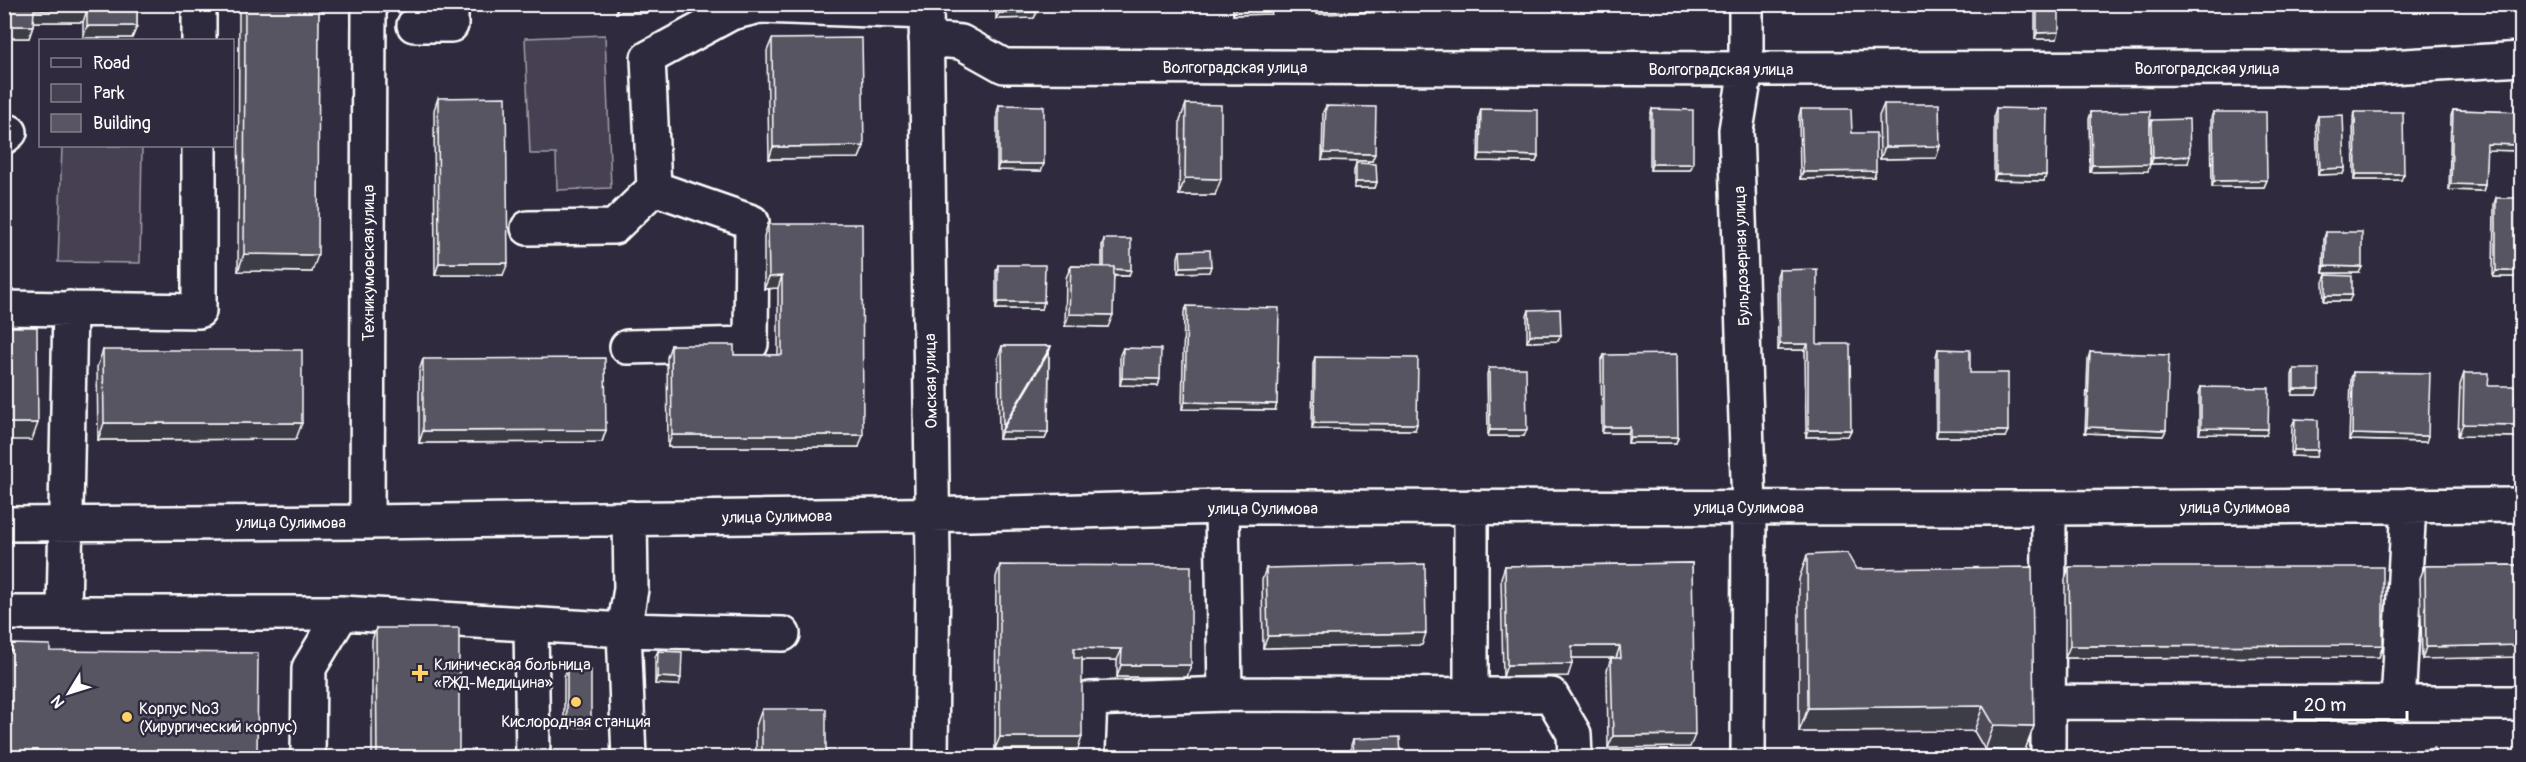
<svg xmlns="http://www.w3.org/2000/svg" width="2526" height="762" font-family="Pangolin,sans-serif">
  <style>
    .park { fill: #464152; stroke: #a2a0a8; stroke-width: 1.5 }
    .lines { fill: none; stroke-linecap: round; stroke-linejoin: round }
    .minor-casing { stroke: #fff; stroke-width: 38 }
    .minor { stroke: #2f2a3d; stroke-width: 33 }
    .wall { fill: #4d4956; stroke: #fff; stroke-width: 1.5 }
    .shaded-wall { fill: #3e3c46; stroke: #fff; stroke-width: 1.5 }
    .building { fill: #595564; stroke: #fff; stroke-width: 1.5 }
    .poi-dot { fill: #ffd166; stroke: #2f2a3d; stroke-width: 2 }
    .labels { text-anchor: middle; stroke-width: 5; stroke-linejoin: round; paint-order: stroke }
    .street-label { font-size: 16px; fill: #fff; stroke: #2f2a3d }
    .poi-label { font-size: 16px; fill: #fff; stroke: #2f2a3d; text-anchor: start }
  </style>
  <rect width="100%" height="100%" fill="#2f2a3d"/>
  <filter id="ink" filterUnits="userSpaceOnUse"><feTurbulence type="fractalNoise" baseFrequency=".0167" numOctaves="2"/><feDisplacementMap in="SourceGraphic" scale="12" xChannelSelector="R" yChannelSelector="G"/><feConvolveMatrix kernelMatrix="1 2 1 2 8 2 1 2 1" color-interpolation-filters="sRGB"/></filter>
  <g filter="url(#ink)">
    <path class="park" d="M605,35L611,188L557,190L556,154H530L525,38Z
      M62,146H142L140,263L58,262Z"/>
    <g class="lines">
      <defs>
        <path id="minor" d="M731,4V13L760,6L926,12
          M926,4L933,560L931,758
          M1746,4V69L1736,130L1749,507L1748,758
          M414,25H451V4
          M926,39L961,42L1004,66L1746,69L2372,68L2522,59
          M199,40V4
          M4,137L10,132
          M528,228L614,227L654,188
          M4,308L199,311V146
          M627,347L751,344L752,222L654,188L648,58L731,13
          M1222,507L1225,694
          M1471,507V694
          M367,522L369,4
          M4,524L367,522L971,514L1222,507L2049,508L2522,505
          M64,612L70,308
          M4,613H342L624,630L783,634
          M531,625L533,758
          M2048,702L2522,703
          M2398,704L2409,505
          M1088,748L1090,699L1225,694L1551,695L1574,734L1575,758
          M308,758L309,668L342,613
          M629,758L624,630L631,589L630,518
          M2048,758L2049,508"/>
      </defs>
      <use href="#minor" class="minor-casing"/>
      <use href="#minor" class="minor"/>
    </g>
    <path class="wall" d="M4,4H137V26L132,38H83V22H33V26L29,38H4Z
      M239,4H319L312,272L238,271Z
      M616,4H648V7L646,13H616Z
      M996,4H1036L1037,12L1034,18L996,19Z
      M1233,4H1274L1271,14L1233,15Z
      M1316,4H1390L1388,12L1317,14Z
      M2035,4H2059L2057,39H2035Z
      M772,39L864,146L859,158L769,159L767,51Z
      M438,98L503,275H435L434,110Z
      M1186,104L1215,195H1179L1180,120Z
      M1884,104L1940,146L1936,158L1880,159L1879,116Z
      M999,105L1041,171L997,170V112Z
      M1326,106L1372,161L1322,160L1323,112Z
      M1996,108L2046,175L2044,181L1994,180V115Z
      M1481,109L1538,156L1536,162L1478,161L1479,116Z
      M1652,109L1693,164L1690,170H1650V116Z
      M1801,109L1852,133L1874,177L1800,179L1799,116Z
      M2453,110L2522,112V151L2486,150L2485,185L2483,191L2449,190L2451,116Z
      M2091,112L2150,126L2152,120L2188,163L2151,164L2150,133V164L2148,171L2090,172L2089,119Z
      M2213,112L2267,180L2264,187H2212L2211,118Z
      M2355,112L2401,180H2354L2353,119Z
      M2318,116L2345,168L2343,174L2318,175L2316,122Z
      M1356,163L1377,182L1375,188H1354V170Z
      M2496,198L2522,277H2493L2494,204Z
      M768,224L859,447H668L667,357L671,345L734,355H778V288L764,289V236Z
      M2326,232L2359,273H2323L2324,238Z
      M1104,239L1129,276H1114L1108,327L1065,326L1066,278L1071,266L1102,267V245Z
      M1180,251L1211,266L1209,272L1178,273V257Z
      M998,265L1044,302L1042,309H996V271Z
      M1779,270L1817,344L1851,430L1848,436L1806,437L1805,350H1778L1777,276Z
      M2326,275L2349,301H2324L2323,282Z
      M1187,306L1275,410L1182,409L1184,312Z
      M1529,310L1561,335L1558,341L1527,342V316Z
      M1002,346H1051L1049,352L1048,432L1045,439H999L998,358Z
      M1123,348L1160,379L1158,386L1120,385V355Z
      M1938,349L1970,373L2005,437H1936V356Z
      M103,350L296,439L98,440L97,367Z
      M2090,352L2166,430L2163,436L2085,433L2088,359Z
      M1604,355L1678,437L1676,443H1628V433H1602L1601,361Z
      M1315,357L1415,430L1312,429L1313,364Z
      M423,359L606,430L602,442L419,443V371Z
      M1489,368L1524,436H1488L1487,374Z
      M2294,369L2316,395H2292V375Z
      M2353,372L2426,442L2349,440L2351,378Z
      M2464,373L2515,400H2522V437L2458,436L2460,385Z
      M2201,387L2266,435L2199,434V393Z
      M2295,419L2316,457L2291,456L2292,426Z
      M1807,555L1856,569L2034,726L2025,750H1985L1974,731L1799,732V579Z
      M1692,563L1690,747L1608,748L1607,670L1611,658H1616H1572L1568,676L1503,677L1501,578L1505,566Z
      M1000,565L1191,665L1187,677H1117V660H1082L1078,749H995L996,577Z
      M2522,565L2422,659L2420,578L2425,566Z
      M2069,567L2383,645L2379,657L2065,658V579Z
      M1266,568L1422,645L1263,648L1262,580Z
      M376,628L459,758H372V640Z
      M658,651L679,685L655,684V657Z
      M567,670L591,721L588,727H564V676Z
      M762,709L826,758H756V726Z
      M1353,739L1401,758H1351V745Z"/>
    <path class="shaded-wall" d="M1616,4H1691L1690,7L1615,8Z
      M1802,4H1864L1863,7H1801Z
      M2329,4H2366L2329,5Z
      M1390,6L1388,12L1317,14L1319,7Z
      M619,7H648L646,13H616Z
      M1274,8L1271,14L1233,15L1236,9Z
      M34,10H87L83,22H29Z
      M1037,12L1034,18L996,19L999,13Z
      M4,26H33L29,38H4Z
      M87,26H137L132,38H83Z
      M2059,32L2057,39H2035L2037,33Z
      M2487,144L2522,145V151L2484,150Z
      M864,146L859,158L769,159L773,147Z
      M1940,146L1936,158L1880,159L1885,147Z
      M1324,153L1375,154L1372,161L1322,160Z
      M1480,154L1538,156L1536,162L1478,161Z
      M2190,156L2188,163L2151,164L2153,158Z
      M999,164H1044L1041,171L997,170Z
      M1652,164H1693L1690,170H1650Z
      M2150,164L2148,171L2090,172L2092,165Z
      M2345,168L2343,174L2318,175L2320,169Z
      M1876,171L1874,177L1800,179L1803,172Z
      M1996,174L2046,175L2044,181L1994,180Z
      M2356,174H2404L2401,180H2354Z
      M1185,178L1221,179L1215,195H1179Z
      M2267,180L2264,187H2212L2214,181Z
      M1356,182H1377L1375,188H1354Z
      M2451,184L2485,185L2483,191L2449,190Z
      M244,254L318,255L312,272L238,271Z
      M439,263H508L503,275H435Z
      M1211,266L1209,272L1178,273L1181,267Z
      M2325,266L2362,267L2359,273H2323Z
      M1104,269L1131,270L1129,276L1102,275Z
      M2496,271H2522V277H2493Z
      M782,276L778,288L764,289L769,277Z
      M2326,295H2352L2349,301H2324Z
      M998,302H1044L1042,309H996Z
      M1069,314L1113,315L1108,327L1065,326Z
      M1530,335H1561L1558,341L1527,342Z
      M1780,344H1808L1805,350H1778Z
      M1051,346L1047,358L1048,432L1045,439H999L1003,427Z
      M1122,378L1160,379L1158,386L1120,385Z
      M2294,389H2319L2316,395H2292Z
      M1185,402L1277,404L1275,410L1182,409Z
      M4,423H38L32,440H4Z
      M104,423H302L296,439L98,440Z
      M1314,423L1417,424L1415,430L1312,429Z
      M2463,424L2522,425V437L2458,436Z
      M1604,427H1630L1628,433H1602Z
      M2087,427L2166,430L2163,436L2085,433Z
      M2201,428L2268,429L2266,435L2199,434Z
      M606,430L602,442L419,443L423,431Z
      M1490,430H1527L1524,436H1488Z
      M1808,430H1851L1848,436L1806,437Z
      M1938,430L2008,431L2005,437H1936Z
      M2352,434L2428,436L2426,442L2349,440Z
      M672,435H863L859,447H668Z
      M1630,437H1678L1676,443H1628Z
      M2294,450H2318L2316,457L2291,456Z
      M1426,633L1422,645L1263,648L1268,636Z
      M2383,645L2379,657L2065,658L2070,646Z
      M2522,645V657L2422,659L2426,647Z
      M1572,646H1620L1616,658H1568Z
      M1074,648L1122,649L1117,660H1070Z
      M1572,664L1568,676L1503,677L1507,665Z
      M1121,665H1191L1187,677H1117Z
      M657,677L681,678L679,685L655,684Z
      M1983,706L1974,731L1799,732L1808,708Z
      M567,721H591L588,727H564Z
      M1994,725L2034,726L2025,750H1985Z
      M1695,735L1690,747L1608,748L1613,736Z
      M1000,737H1082L1078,749H995Z"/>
    <path class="building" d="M4,4H137V26H87V10H34L33,26H4Z
      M245,4H319L318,255L244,254Z
      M619,4H648V7H619Z
      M999,4H1036L1037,12L999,13Z
      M1235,4H1274V8L1236,9Z
      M1319,4H1390V6L1319,7Z
      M2037,4H2059V32L2037,33Z
      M862,38L864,146L773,147L772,39Z
      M506,97L508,263H439L438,98Z
      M1186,104L1221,105V179L1185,178Z
      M1884,104H1939L1940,146L1885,147Z
      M999,105L1044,106V164H999Z
      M1326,106L1376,107L1375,154L1324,153Z
      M1996,108L2047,109L2046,175L1996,174Z
      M1481,109L1538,110V156L1480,154Z
      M1652,109L1693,110V164H1652Z
      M1801,109H1851L1852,133H1876V171L1803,172Z
      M2453,110L2522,112V145L2487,144L2485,185L2451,184Z
      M2150,111V164L2092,165L2091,112Z
      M2213,112H2266L2267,180L2214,181Z
      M2355,112H2403L2404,174H2356Z
      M2343,115L2345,168L2320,169L2318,116Z
      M2189,119L2190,156L2153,158L2152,120Z
      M1356,163L1376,164L1377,182H1356Z
      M2496,198H2522V271H2496Z
      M768,224H862L863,435H672L671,345H734V355H782V276L769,277Z
      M2326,232H2362V267L2325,266Z
      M1104,239H1131V270L1114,269V267H1104Z
      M1210,250L1211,266L1181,267L1180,251Z
      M998,265H1045L1044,302H998Z
      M1071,266L1114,267L1113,315L1069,314Z
      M1817,269V344H1850L1851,430H1808V344H1780L1779,270Z
      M2326,275L2352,276V295H2326Z
      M1187,306L1279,308L1277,404L1185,402Z
      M1560,309L1561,335H1530L1529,310Z
      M4,327H37L38,423H4Z
      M1002,346H1051L1003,427Z
      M1123,348L1161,349L1160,379L1122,378Z
      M1938,349L1970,350V373H2008V431L1938,430Z
      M103,350H302V423H104Z
      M1049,352L1048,432H1001Z
      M2090,352L2169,355L2166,430L2087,427Z
      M1677,354L1678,437H1630V427H1604V355Z
      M1315,357L1418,358L1417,424L1314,423Z
      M605,358L606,430L423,431V359Z
      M1489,368H1526L1527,430H1490Z
      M2294,369H2319V389H2294Z
      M2353,372L2430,373L2428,436L2352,434Z
      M2464,373H2489L2488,386H2516L2515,400H2522V425L2463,424Z
      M2201,387L2269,388L2268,429L2201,428Z
      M2295,419L2318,420V450H2294Z
      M1847,553L1856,569L2032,567L2034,726L1994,725L1983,706L1808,708L1807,555Z
      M1692,563L1695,735L1613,736L1611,658H1621L1620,646H1572V664L1507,665L1505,566Z
      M1425,564L1426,633L1268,636L1266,568Z
      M1000,565L1191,566V665H1121L1122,649L1074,648V658H1082V737H1000Z
      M2522,565V645L2426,647L2425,566Z
      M2069,567H2383V645L2070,646Z
      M376,628H459V758H377Z
      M11,644L50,645V651L258,653L257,758H4V651H11Z
      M658,651L682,652L681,678L657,677Z
      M567,670H591V721H567Z
      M762,709H826V758H762Z
      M1400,737L1401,758H1354L1353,739Z
      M2434,748L2436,758H2399V753Z"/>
  </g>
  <g class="poi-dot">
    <path d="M417 664h6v6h6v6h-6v6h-6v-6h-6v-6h6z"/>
    <circle cx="576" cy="702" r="6"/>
    <circle cx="127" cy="717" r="6"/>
  </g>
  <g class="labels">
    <g class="street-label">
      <text x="1235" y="73">Волгоградская улица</text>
      <text x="2207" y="74">Волгоградская улица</text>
      <text x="1721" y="75">Волгоградская улица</text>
      <text transform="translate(1741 256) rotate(-92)" y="6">Бульдозерная улица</text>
      <text transform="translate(368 263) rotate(-90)" y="6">Техникумовская улица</text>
      <text transform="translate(930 381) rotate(-91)" y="6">Омская улица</text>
      <text x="1749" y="513">улица Сулимова</text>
      <text x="2235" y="513">улица Сулимова</text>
      <text x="1263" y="514">улица Сулимова</text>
      <text transform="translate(777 516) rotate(-1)" y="6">улица Сулимова</text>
      <text x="291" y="528">улица Сулимова</text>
    </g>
    <g class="poi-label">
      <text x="434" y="670">Клиническая больница<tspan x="434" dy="18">«РЖД-Медицина»</tspan></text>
      <text x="139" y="714">Корпус №3<tspan x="139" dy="18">(Хирургический корпус)</tspan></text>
      <text x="576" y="727" text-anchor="middle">Кислородная станция</text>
    </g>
  </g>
  <rect width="2526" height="762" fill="none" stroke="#2f2a3d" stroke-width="24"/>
  <rect x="12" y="12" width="2502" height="738" fill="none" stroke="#fff" stroke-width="2" filter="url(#ink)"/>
  <rect x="39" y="39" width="195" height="108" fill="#2f2a3d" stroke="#827f8b" stroke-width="1.5"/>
  <rect x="51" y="58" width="30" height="9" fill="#2f2a3d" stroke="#827f8b" stroke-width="1.5"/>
  <text x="93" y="69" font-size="18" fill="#ffffff">Road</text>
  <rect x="51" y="84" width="30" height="18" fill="#464152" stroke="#827f8b" stroke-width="1.5"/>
  <text x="93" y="99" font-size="18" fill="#ffffff">Park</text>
  <rect x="51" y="114" width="30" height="18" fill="#595564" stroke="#827f8b" stroke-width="1.5"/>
  <text x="93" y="129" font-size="18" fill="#ffffff">Building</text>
  <g transform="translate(69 693) rotate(232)" stroke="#2f2a3d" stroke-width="4.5" paint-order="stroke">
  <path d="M0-4.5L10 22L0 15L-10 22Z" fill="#ffffff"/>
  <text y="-9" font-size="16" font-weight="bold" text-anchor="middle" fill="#ffffff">N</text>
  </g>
  <path d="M2295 711v9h112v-9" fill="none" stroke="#ffffff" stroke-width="3"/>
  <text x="2304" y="711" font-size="18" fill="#ffffff" stroke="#2f2a3d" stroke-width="4.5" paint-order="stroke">20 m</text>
</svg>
